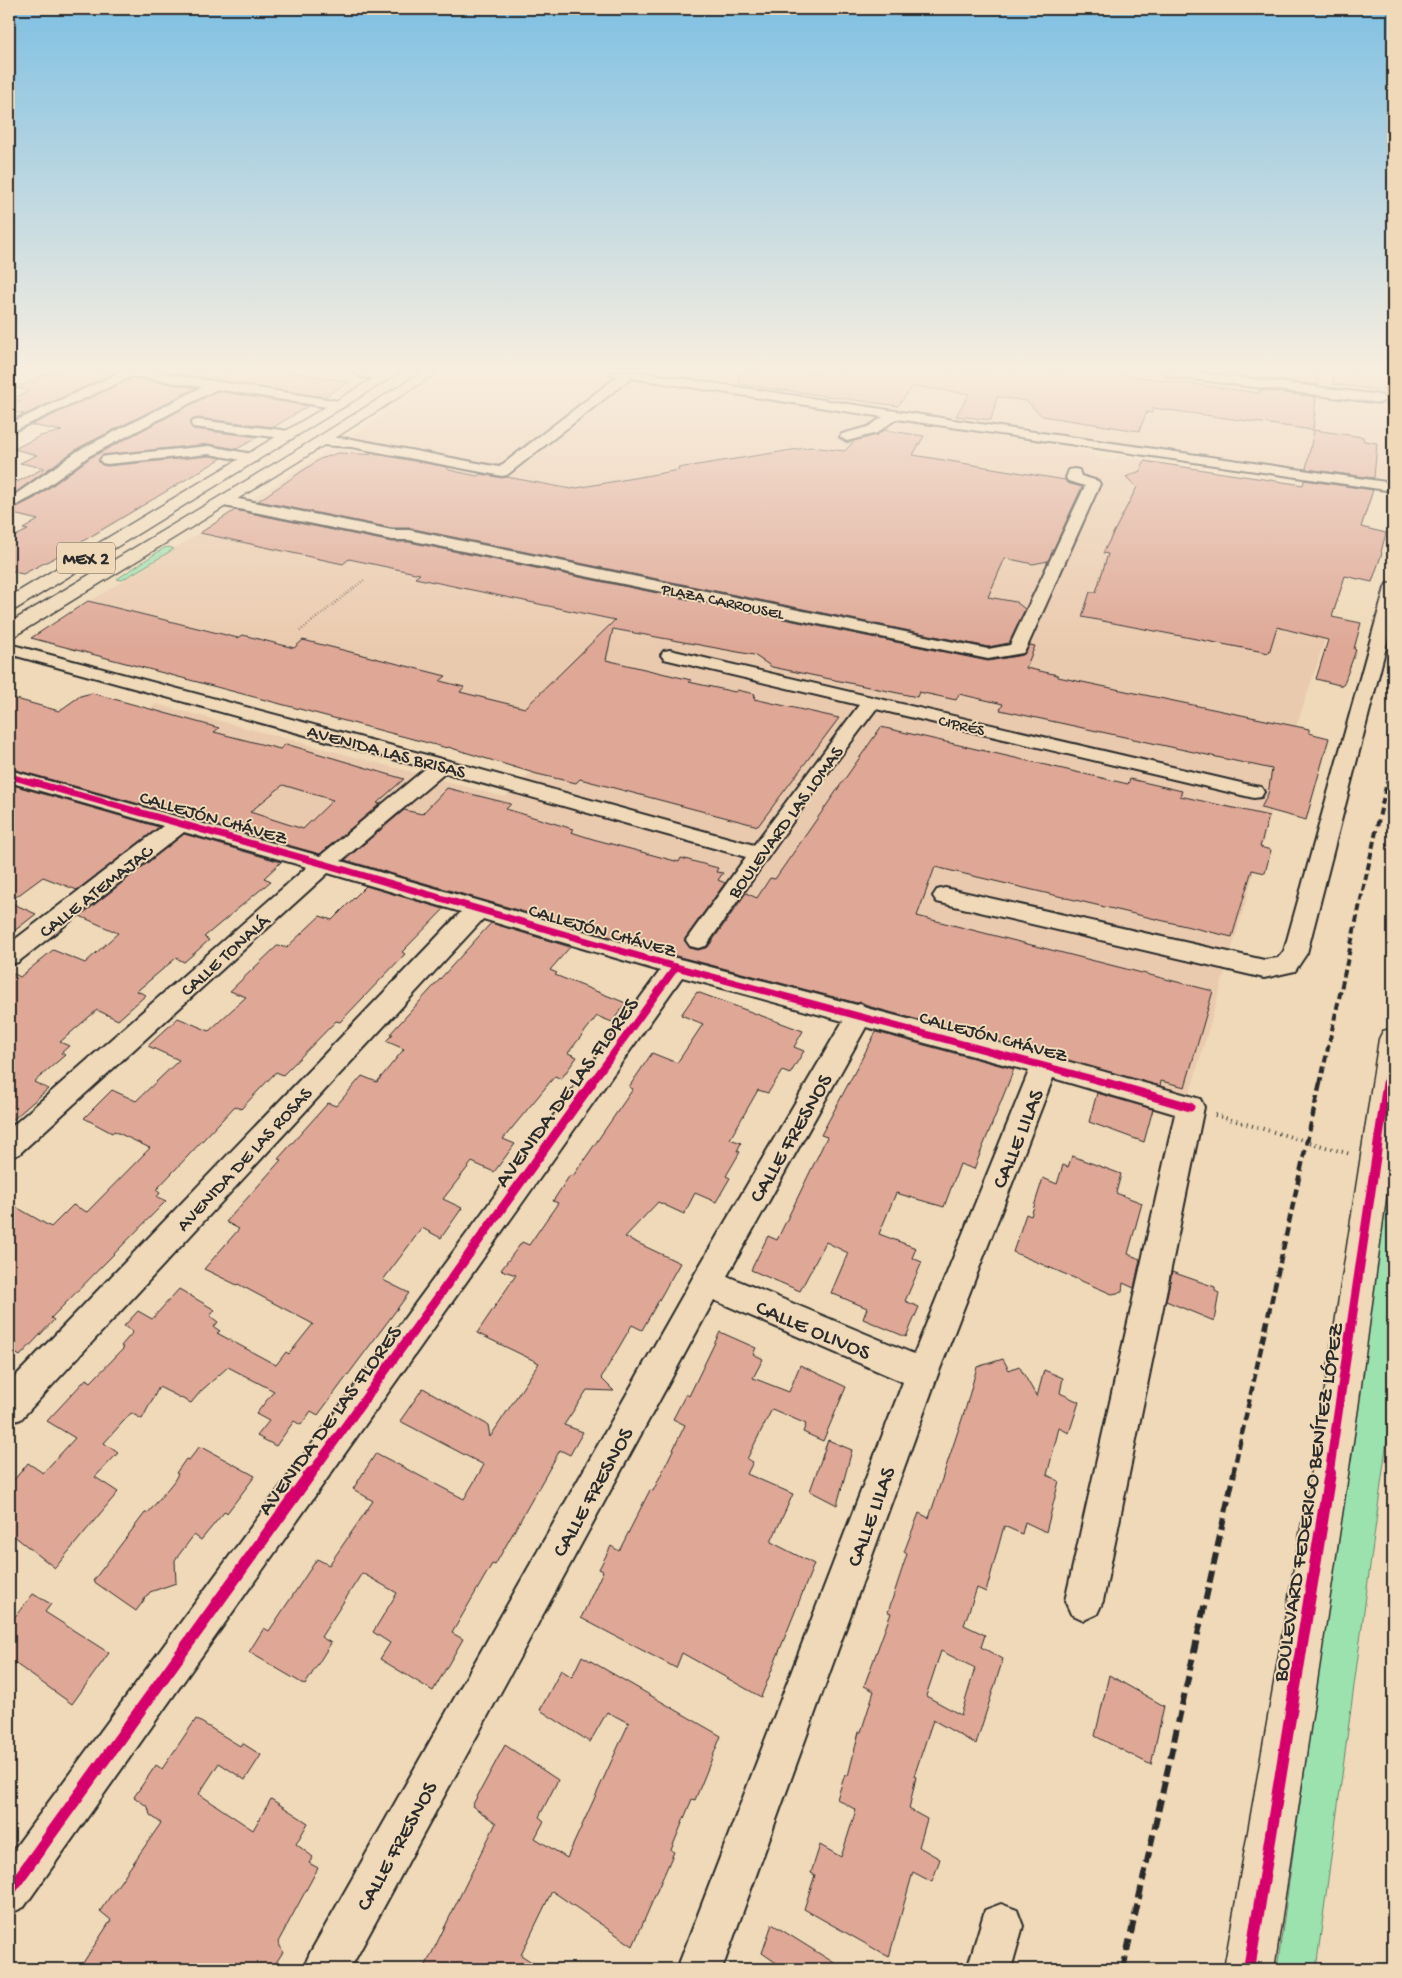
<svg xmlns="http://www.w3.org/2000/svg" width="1402" height="1978" font-family="'Gochi Hand',sans-serif">
  <style>
    .built { fill: #eacaae }
    .green { fill: #9ce2af; stroke: #64866d }
    .building { fill: #dea796; stroke: #2b2b2b; fill-rule: evenodd }
    .lines { fill: none; stroke-linecap: round; stroke-linejoin: round }
    .minor-casing { stroke: #2b2b2b; stroke-width: 4 }
    .major-casing { stroke: #2b2b2b; stroke-width: 3 }
    .path-far1 { stroke: #2b2b2b; stroke-width: 2.5; stroke-dasharray: 0.5 2.5; stroke-linecap: butt }
    .path { stroke: #2b2b2b; stroke-width: 4; stroke-dasharray: 1 4.5; stroke-linecap: butt }
    .minor { fill: #efd9b8; fill-rule: evenodd }
    .major { fill: #efd9b8; fill-rule: evenodd }
    .rail-far3 { stroke: #2b2b2b; stroke-width: 2.5; stroke-dasharray: 5.5 2.5; stroke-linecap: butt }
    .rail-far2 { stroke: #2b2b2b; stroke-width: 4; stroke-dasharray: 7 4; stroke-linecap: butt }
    .rail-far1 { stroke: #2b2b2b; stroke-width: 4.5; stroke-dasharray: 9 4.5; stroke-linecap: butt }
    .rail { stroke: #2b2b2b; stroke-width: 6; stroke-dasharray: 12 6; stroke-linecap: butt }
    .cycleway-far3-casing { stroke: #efd9b8; stroke-width: 8 }
    .cycleway-far2-casing { stroke: #efd9b8; stroke-width: 10 }
    .cycleway-far1-casing { stroke: #efd9b8; stroke-width: 12 }
    .cycleway-casing { stroke: #efd9b8; stroke-width: 15 }
    .cycleway-far3 { stroke: #d6006c; stroke-width: 5.5 }
    .cycleway-far2 { stroke: #d6006c; stroke-width: 7 }
    .cycleway-far1 { stroke: #d6006c; stroke-width: 9 }
    .cycleway { stroke: #d6006c; stroke-width: 12 }
    .labels { text-anchor: middle; stroke-width: 4; stroke-linejoin: round; paint-order: stroke }
    .far-street-label { font-size: 16px; fill: #2b2b2b; stroke: #efd9b8 }
    .shield { fill: #efd9b8; stroke: #665f55; stroke-width: 1 }
    .shield-label { font-size: 18px; font-weight: bold; fill: #2b2b2b }
    .street-label { font-size: 19px; fill: #2b2b2b; stroke: #efd9b8 }
    .near-street-label { font-size: 22px; fill: #2b2b2b; stroke: #efd9b8 }
  </style>
  <rect width="100%" height="100%" fill="#efd9b8"/>
  <filter id="ink" filterUnits="userSpaceOnUse"><feTurbulence type="fractalNoise" baseFrequency=".02" numOctaves="2"/><feDisplacementMap in="SourceGraphic" scale="10" xChannelSelector="R" yChannelSelector="G"/><feConvolveMatrix kernelMatrix="1 2 1 2 8 2 1 2 1" color-interpolation-filters="sRGB"/></filter>
  <g filter="url(#ink)">
    <path class="built" d="M450,372H583L1082,450L1095,453L1099,458L1114,460L1117,456L1372,496L1297,725L1189,1096L52,783L156,704L505,797L532,772L476,755L31,638L193,537Z
      M652,372H893L911,374L914,372H1393V480L1377,477L1376,481Z"/>
    <path class="green" d="M169,547L174,549L122,580L117,579L164,548Z
      M1393,1152V1395L1316,1969H1277L1335,1551Z"/>
    <path class="building" d="M52,372H117L11,421L9,420L24,414L9,411L16,408L10,406L21,401L11,399L30,391L16,388Z
      M166,372H289L349,382L324,397Z
      M739,372H1102L1259,393V390L1316,397L1313,430L1153,408L1152,413L1147,412L1139,431L1042,416L1026,401L997,397L991,420L956,416L969,394L913,386L898,406L739,384Z
      M1263,372H1319L1317,385L1262,378Z
      M1334,372H1393V392L1333,384Z
      M133,378L196,388L78,448L9,497V486L44,468L20,463L37,455L14,449L40,436L62,431L31,425Z
      M217,391L308,406L274,427L198,418L193,419L189,423L193,429L258,437L237,449L209,444L102,455L98,461L102,465L107,466L209,456L222,458L58,556L23,574L9,571V539L28,530L23,529L38,520L9,513V511L35,498L90,458Z
      M884,430L924,436L913,455L1065,480L1067,483L1082,487L1048,561L1033,564L1005,558L988,597L1016,602L1025,609L1009,643L988,647L409,528H392L258,501L320,459L338,453L381,455L447,467L449,470L477,476L481,474L502,478L507,477L571,489L679,470L678,468L811,447L845,451L854,441L877,435Z
      M1314,430L1363,437L1364,441L1377,443L1374,478L1306,469Z
      M1144,461L1303,485L1304,480L1373,490L1361,527L1386,533L1381,552L1382,553L1372,582L1345,576L1332,617L1361,623L1354,649L1356,650L1343,686L1316,679L1328,640L1277,627L1269,653L1082,617L1090,592H1096L1108,554L1103,553L1137,487L1126,477L1140,471Z
      M235,510L392,542H409L988,661L1023,655L1030,645L1035,646L1026,668L1058,675V677L1309,729V733L1329,738L1306,820L1261,808L1268,794L1272,769L1000,710L1003,704L959,694L956,700L919,692L917,697L772,667L754,655L613,629L606,660L691,680L689,682L735,692L737,690L755,694L754,699L839,718L758,826L580,779L576,783L537,774L448,747L447,748L31,638L88,601L238,638L243,635L294,648L303,640L446,676L440,681L464,687L460,692L525,708L615,620L415,578L420,574L349,559L343,564L200,533Z
      M92,693L219,728L214,732L280,749L286,744L404,779L377,803L380,804L320,854L9,768V697L59,711L80,696ZM283,785L333,800L303,829L250,812Z
      M881,727L1128,784L1130,779L1182,791L1180,796L1269,816L1260,847L1271,850L1265,873L1252,870L1232,937L935,867L917,916L1213,991L1185,1087L1161,1081L1160,1086L871,1007L861,1002L857,1003L676,956L345,860L404,810L422,814L447,788L511,804L506,809L573,829L571,832L593,839L679,862L681,858L718,868L716,872L723,873L718,880L725,883L684,940L690,948L698,950L708,947L746,893L757,898L770,878L775,879Z
      M9,784L159,827L77,890L43,877L9,902Z
      M184,834L281,862L264,878L271,881L204,937L209,940L197,951L184,962L176,958L137,991L146,995L118,1020L97,1010L60,1042L69,1046L61,1053L65,1055L34,1082L48,1089L9,1123V971L20,977L53,950L85,963L118,933L80,916Z
      M366,886L444,909L402,952L405,954L340,1022L336,1021L283,1075L276,1072L241,1109L235,1106L156,1190L160,1193L157,1197L166,1201L51,1318L54,1320L20,1356L9,1349V1203L51,1227L73,1205L87,1212L150,1148L114,1131L112,1133L84,1118L112,1090L136,1101L179,1060L148,1046L178,1018L209,1031L246,997L230,991L277,946L287,947L320,916L332,920Z
      M9,902L36,914L9,935Z
      M491,923L570,947L550,970L557,973L555,975L626,1003L612,1022L597,1016L568,1053L577,1057L561,1079L555,1076L503,1139L515,1144L494,1172L472,1162L443,1199L462,1208L441,1238L422,1228L383,1280L409,1293L318,1415L311,1411L301,1425L294,1421L276,1446L257,1436L269,1421L256,1414L274,1391L228,1367L201,1391L191,1403L159,1387L142,1419L131,1413L104,1443L118,1453L95,1477L118,1492L55,1568L9,1532V1486L28,1463L43,1473L75,1438L47,1421L86,1379L91,1382L124,1348L121,1346L133,1332L124,1326L138,1311L152,1319L179,1289L215,1310L210,1316L218,1322L214,1327L220,1331L217,1333L276,1365L286,1352L289,1354L313,1324L238,1284L237,1285L204,1269L239,1229L226,1222L281,1160L278,1159L328,1103L336,1106L362,1076L377,1082L404,1049L386,1041L393,1034H390Z
      M697,992L803,1031L794,1047L804,1051L790,1074L782,1071L768,1093L758,1090L730,1139L741,1143L737,1151L740,1152L726,1176L730,1178L716,1202L695,1193L684,1214L658,1202L625,1237L680,1263L642,1330L632,1325L601,1378L614,1391L587,1390L564,1425L583,1432L570,1455L560,1450L495,1565L492,1564L452,1633L463,1639L433,1691L380,1659L390,1643L373,1632L397,1593L362,1573L321,1637L331,1643L305,1685L249,1652L264,1628L269,1631L317,1559L329,1565L373,1501L353,1489L376,1453L464,1499L484,1465L400,1421L423,1388L488,1425L490,1437L539,1363L477,1333L516,1275L501,1270L522,1242L529,1245L544,1223L558,1203L553,1201L570,1175L573,1176L633,1089L629,1087L652,1053L677,1063L703,1024L681,1015Z
      M876,1032L1014,1069L974,1169L960,1164L944,1207L896,1193L879,1234L916,1248L912,1258L922,1262L905,1301L919,1307L906,1337L863,1319L867,1308L831,1293L848,1253L826,1242L800,1291L751,1270L768,1236L777,1240L827,1137L821,1135Z
      M1097,1093L1153,1109L1144,1142L1089,1122Z
      M1072,1156L1121,1174L1116,1193L1142,1203L1128,1254L1140,1259L1134,1288L1123,1283L1122,1292L1112,1294L1013,1252L1026,1214L1031,1216L1043,1178L1057,1184L1063,1165L1068,1167Z
      M1172,1272L1215,1287V1291L1219,1293L1214,1321L1166,1301Z
      M720,1332L756,1348L753,1354L763,1359L753,1378L789,1392L800,1365L846,1387L823,1441L803,1432L806,1424L772,1409L747,1459L753,1462L747,1474L793,1494L771,1542L814,1564L761,1697L682,1653L676,1668L581,1618L603,1571L599,1569L611,1546L619,1551L650,1490L653,1491L685,1425L673,1419L686,1394L689,1396Z
      M1003,1359L1009,1370L1019,1366L1037,1397L1044,1370L1063,1378L1060,1393L1079,1402L1069,1433L1059,1428L1047,1475L1059,1481L1046,1532L1025,1522L1022,1534L1004,1526L986,1592L977,1588L964,1625L985,1635L981,1647L1003,1659L976,1744L933,1720L914,1776L916,1777L909,1809L927,1819L919,1847L940,1859L932,1882L913,1872L889,1957L804,1909L815,1875L811,1873L820,1845L841,1857L856,1810L837,1799L845,1774L848,1776L859,1732H861L874,1691L864,1686L891,1613L888,1612L907,1554L904,1552L919,1513L929,1518L966,1407L977,1367ZM941,1651L975,1668L961,1715L926,1696Z
      M828,1440L852,1450L837,1505L810,1491Z
      M200,1446L255,1476L227,1513L225,1511L201,1540L194,1535L175,1560L176,1583L150,1592L136,1611L93,1581L145,1513H148L174,1481L178,1474L176,1473L186,1459L189,1460Z
      M33,1594L51,1604L45,1612L109,1653L72,1704L9,1659V1624Z
      M582,1656L721,1736L695,1800L692,1799L671,1850L674,1852L633,1946L552,1891L521,1955L542,1969H424L496,1823L472,1806L505,1745L558,1780L539,1817L544,1821L535,1838L567,1858L629,1723L607,1712L590,1742L540,1710L561,1670L572,1677Z
      M1109,1675L1164,1706L1151,1765L1095,1736Z
      M196,1719L240,1746L242,1743L261,1755L245,1780L219,1763L199,1794L253,1830L271,1799L308,1823L296,1844L313,1857L309,1863L318,1868L278,1942L283,1952L272,1969H79L111,1920L100,1911L161,1823L150,1815L148,1807L134,1797L156,1765L162,1769Z
      M772,1924L844,1969H785L762,1953Z"/>
    <g class="lines">
      <defs>
        <path id="minor" d="M121,372H155L339,401L346,405L339,409L217,389L89,456L34,496L9,509V499L79,450L202,387L133,376L9,433V424Z
          M354,372L390,373L392,376C386,383 360,378 354,372Z
          M610,372H639L1000,427L1393,483V491L896,419L877,433L847,441L840,437L842,434L868,427L883,417L631,378L507,475L502,476L352,447L321,445L314,441L321,437L352,439L499,467L618,376L612,375Z
          M1162,372H1196L1380,395L1386,399L1380,403L1168,376Z
          M198,420L290,431L297,435L290,439L193,427L191,424L193,421Z
          M209,446L252,454L257,455L259,458L257,461L252,462L209,454L107,464L102,463L100,460L102,457L107,456Z
          M1074,469L1079,470L1081,476L1098,481L1100,484L1026,649L1023,653L988,659L409,540H392L224,506L219,504L216,501L219,498L224,496L392,530H409L988,649L1010,645L1085,486L1068,481L1066,478L1069,470Z
          M1393,583V620L1307,953L1295,971L1264,978L937,902L933,896L937,890L945,888L1264,960L1278,958L1284,951L1385,588L1387,584Z
          M9,644L449,761L754,845L859,705L664,659L661,655L664,651L670,650L1254,786L1261,787L1264,792L1261,797L1254,798L876,709L817,787L706,946L698,948L690,946L686,940L746,857L445,773L341,861L676,958L857,1005L860,1004L870,1009L1045,1055L1190,1096L1200,1099L1204,1107L1103,1601L1097,1614L1084,1620L1071,1614L1065,1601L1175,1114L1053,1078L938,1374L722,1969H677L903,1382L714,1300L350,1969H303L310,1953L696,1272L843,1021L682,977L24,1907L9,1914V1856L660,971L483,919L21,1419L9,1423V1383L461,912L328,873L19,1154L9,1158V1129L307,867L184,832L18,962L9,965V944L163,826L9,782V770L320,856L426,768L9,654ZM866,1027L1029,1071L914,1354L727,1276Z
          M1001,1904L1017,1910L1023,1926L1011,1969H967L985,1910Z"/>
        <path id="major" d="M384,372H400L16,609L9,611V597Z
          M422,372H438L299,461L16,635L9,637V623L289,455Z
          M1393,1028V1145L1358,1408L1274,1969H1224L1322,1408L1379,1039L1383,1031Z"/>
      </defs>
      <use href="#minor" class="minor-casing"/>
      <use href="#major" class="major-casing"/>
      <path class="path-far1" d="M300,631L364,580"/>
      <path class="path" d="M1215,1115L1350,1154"/>
      <use href="#minor" class="minor"/>
      <use href="#major" class="major"/>
      <path class="rail-far3" d="M1387,784L1393,756"/>
      <path class="rail-far2" d="M1320,1084L1387,782"/>
      <path class="rail-far1" d="M1233,1474L1320,1083"/>
      <path class="rail" d="M1123,1969L1234,1473"/>
      <defs>
        <path id="cycleway-far3" d="M9,776L36,784"/>
        <path id="cycleway-far2" d="M32,782L324,864L676,967L1111,1084
          M591,1084L676,967
          M1387,1084L1393,1039"/>
        <path id="cycleway-far1" d="M1107,1083L1190,1107
          M311,1474L592,1083
          M1329,1474L1387,1083"/>
        <path id="cycleway" d="M9,1892L311,1473
          M1249,1969L1330,1473"/>
      </defs>
      <use href="#cycleway-far3" class="cycleway-far3-casing"/>
      <use href="#cycleway-far2" class="cycleway-far2-casing"/>
      <use href="#cycleway-far1" class="cycleway-far1-casing"/>
      <use href="#cycleway" class="cycleway-casing"/>
      <use href="#cycleway-far3" class="cycleway-far3"/>
      <use href="#cycleway-far2" class="cycleway-far2"/>
      <use href="#cycleway-far1" class="cycleway-far1"/>
      <use href="#cycleway" class="cycleway"/>
    </g>
  </g>
  <linearGradient id="sky" x2="0" y2="1"><stop stop-color="#7fc0e3"/><stop offset="0.57" stop-color="#f8eedf"/><stop offset="1" stop-color="#f8eedf" stop-opacity="0"/></linearGradient>
  <rect width="1402" height="649" fill="url(#sky)"/>
  <g class="labels">
    <g class="far-street-label">
      <text transform="translate(723 600) rotate(12)" y="6">PLAZA CARROUSEL</text>
      <text transform="translate(962 724) rotate(13)" y="6">CIPRÉS</text>
    </g>
    <rect class="shield" x="57" y="542.5" width="58" height="31" rx="4"/>
    <g class="shield-label">
      <text x="86" y="564">MEX 2</text>
    </g>
    <g class="street-label">
      <text transform="translate(387 750) rotate(15)" y="7">AVENIDA LAS BRISAS</text>
      <text transform="translate(214 816) rotate(16)" y="7">CALLEJÓN CHÁVEZ</text>
      <text transform="translate(784 821) rotate(-54)" y="7">BOULEVARD LAS LOMAS</text>
      <text transform="translate(95 890) rotate(-38)" y="7">CALLE ATEMAJAC</text>
      <text transform="translate(603 929) rotate(16)" y="7">CALLEJÓN CHÁVEZ</text>
      <text transform="translate(224 954) rotate(-42)" y="7">CALLE TONALÁ</text>
      <text transform="translate(994 1035) rotate(15)" y="7">CALLEJÓN CHÁVEZ</text>
      <text transform="translate(243 1158) rotate(-47)" y="7">AVENIDA DE LAS ROSAS</text>
    </g>
    <g class="near-street-label">
      <text transform="translate(565 1091) rotate(-54)" y="8">AVENIDA DE LAS FLORES</text>
      <text transform="translate(789 1137) rotate(-60)" y="8">CALLE FRESNOS</text>
      <text transform="translate(1016 1138) rotate(-68)" y="8">CALLE LILAS</text>
      <text transform="translate(814 1328) rotate(23)" y="8">CALLE OLIVOS</text>
      <text transform="translate(328 1419) rotate(-54)" y="8">AVENIDA DE LAS FLORES</text>
      <text transform="translate(591 1491) rotate(-61)" y="8">CALLE FRESNOS</text>
      <text transform="translate(1306 1502) rotate(-81)" y="8">BOULEVARD FEDERICO BENÍTEZ LÓPEZ</text>
      <text transform="translate(869 1516) rotate(-70)" y="8">CALLE LILAS</text>
      <text transform="translate(395 1845) rotate(-61)" y="8">CALLE FRESNOS</text>
    </g>
  </g>
  <rect width="1402" height="1978" fill="none" stroke="#efd9b8" stroke-width="30"/>
  <rect x="15" y="15" width="1372" height="1948" fill="none" stroke="#2b2b2b" stroke-width="2" filter="url(#ink)"/>
</svg>
